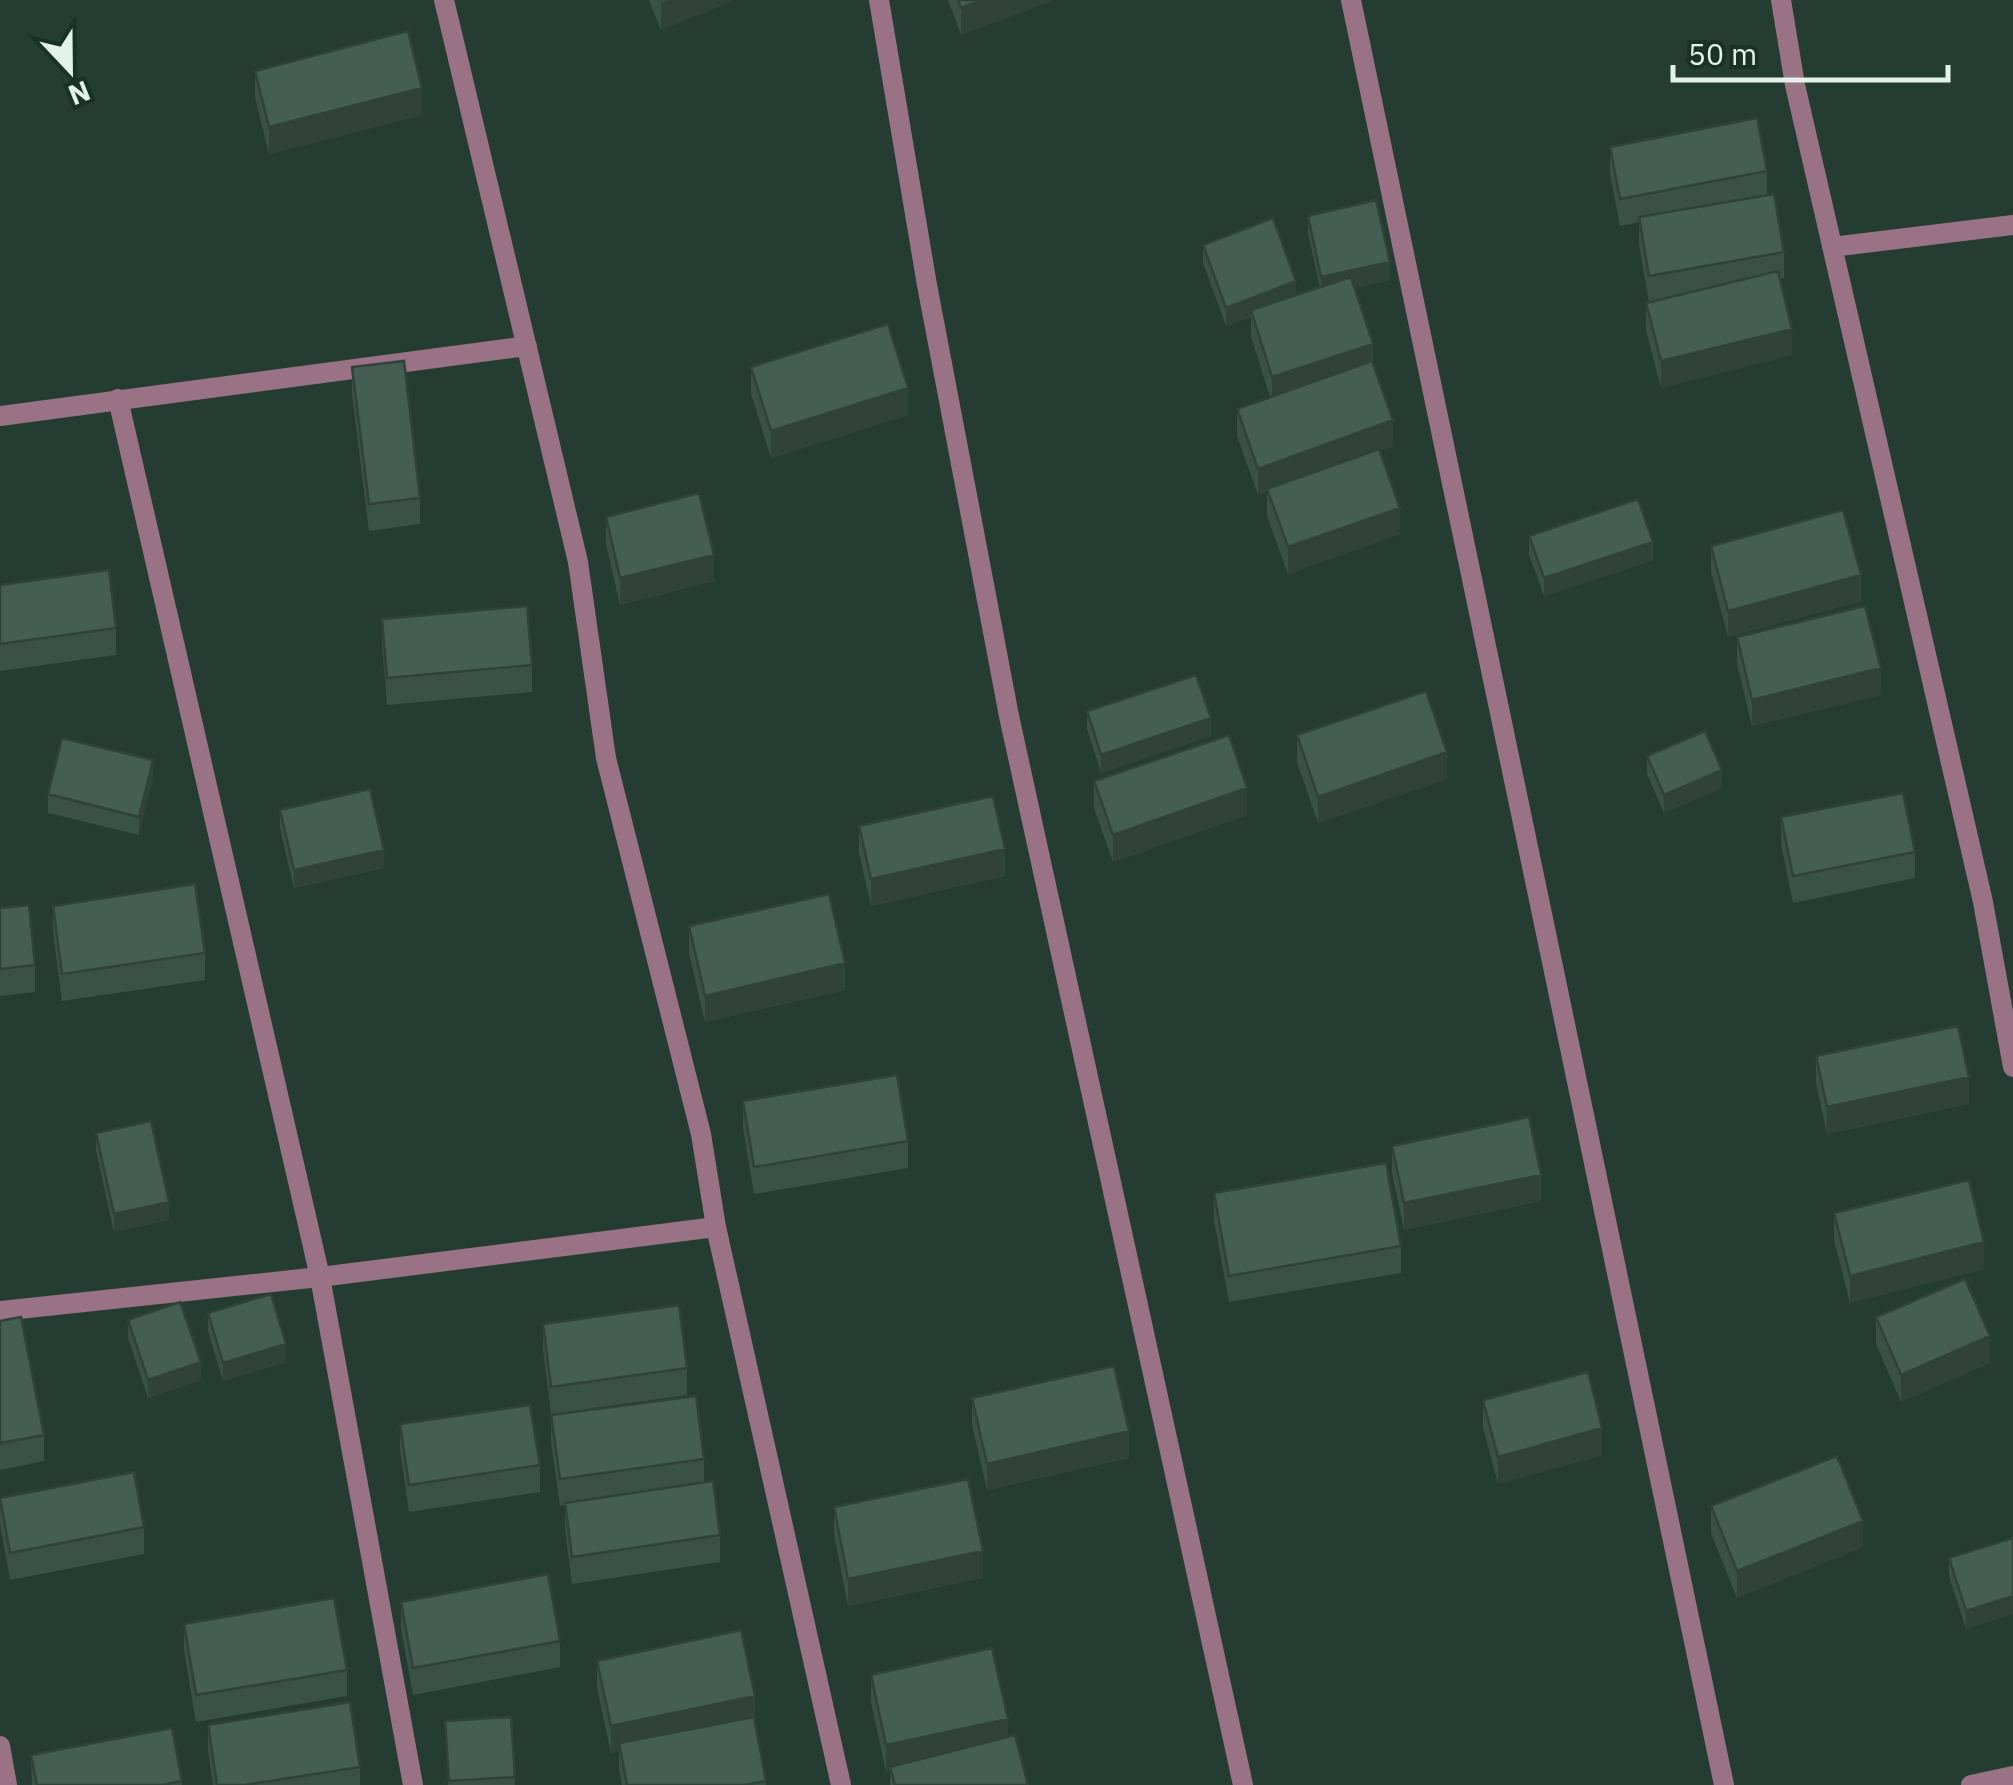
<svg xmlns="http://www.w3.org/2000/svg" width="2013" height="1785" font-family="'IBM Plex Sans',sans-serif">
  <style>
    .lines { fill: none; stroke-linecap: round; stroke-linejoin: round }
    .minor { stroke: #997385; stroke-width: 20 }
    .wall { fill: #3a5147 }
    .shaded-wall { fill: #30423a }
    .building { fill: #445e53; stroke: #30423a; stroke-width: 2.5 }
  </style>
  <rect width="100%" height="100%" fill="#243c32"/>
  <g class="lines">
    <path class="minor" d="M444,0L578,562L606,758L701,1134L716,1227L841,1785
      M879,0L927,285L1009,716L1243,1785
      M1351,0L1724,1785
      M1781,0L1795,85L1983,902L2013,1067
      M1832,247L2013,225
      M118,399L320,1277L413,1785
      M0,416L527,346
      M0,1311L320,1277L716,1227
      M0,1746L7,1785
      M1971,1785L2013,1776"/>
  </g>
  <path class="wall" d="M649,0H734L661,30Z
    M948,0H1054L961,35Z
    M255,71L422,115L269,154L255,97Z
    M1610,147L1767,171V195L1784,252V278L1780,279L1792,355L1661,388L1646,330V303H1649L1639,244V222L1620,226L1610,174Z
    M1308,216L1390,280L1355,288L1393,447L1380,451L1400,534L1288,574L1267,516V492L1258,495L1237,436V409L1270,397L1251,337V317L1226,326L1203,263V245L1296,295L1320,288L1308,234Z
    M352,367L420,498V524L369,531L352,394Z
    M751,367L908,415L771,458L751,394Z
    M606,517L714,581L620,605L606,544Z
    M1529,536L1653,560L1544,596L1529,554Z
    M1711,546L1861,601L1728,637L1711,572Z
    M0,585L116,628V655L0,671Z
    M382,619L532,665V692L387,705L382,646Z
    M1737,637L1881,695L1752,726L1737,664Z
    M1087,711L1211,736L1101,773L1087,729Z
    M1297,735L1447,779L1318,823L1297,762Z
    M1647,756L1722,788L1664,813L1647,774Z
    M153,778L139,835L48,813V794Z
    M1094,781L1247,815L1113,862L1094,808Z
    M280,810L384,868L294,888L280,828Z
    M1781,817L1915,852V878L1793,903L1781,844Z
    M859,826L1005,876L871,906L859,853Z
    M53,906L205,953V980L62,1001L53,932Z
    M0,908L35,965V992L0,996Z
    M689,926L845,990L705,1022L689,953Z
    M1816,1056L1969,1104L1827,1134L1816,1083Z
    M743,1101L908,1141V1168L754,1194L743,1128Z
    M96,1133L169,1220L114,1232L96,1151Z
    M1392,1146L1541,1201L1404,1230L1392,1173Z
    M1214,1193L1401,1246V1273L1229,1302L1214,1220Z
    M1834,1213L1984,1269L1850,1303L1834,1240Z
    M208,1313L286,1362L223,1381L208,1331Z
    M1876,1317L1990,1363L1901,1402L1876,1344Z
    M128,1320L201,1380L148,1398L128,1338Z
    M0,1321L44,1435V1461L0,1470Z
    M543,1324L687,1368V1395L551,1414L543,1350Z
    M972,1398L1129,1458L987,1490L972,1425Z
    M1483,1400L1602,1455L1498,1484L1483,1427Z
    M551,1415L704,1459V1482L720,1535V1562L572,1584L565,1530V1505L560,1506L551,1442Z
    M400,1424L540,1465V1492L409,1512L400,1451Z
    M0,1498L144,1527V1554L10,1580L0,1524Z
    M1711,1506L1863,1547L1737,1598L1711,1533Z
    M834,1507L983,1578L848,1606L834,1534Z
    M2013,1538L1966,1629L1949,1576V1558Z
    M401,1602L560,1641V1667L413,1695L401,1628Z
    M184,1624L347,1670V1696L196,1722L184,1650Z
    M597,1661L755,1720L766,1785H622L619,1769V1751L611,1753L597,1688Z
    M871,1675L1008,1737L1028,1785H890V1771L886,1772L871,1702Z
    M511,1717L515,1785H448L445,1721Z
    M208,1725L360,1767V1785H213L208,1751Z
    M31,1755L182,1781V1785H32Z"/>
  <path class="shaded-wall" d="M668,0H734L661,30V3Z
    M982,0H1054L961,35V8Z
    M422,88V115L269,154V127Z
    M1390,262V280L1321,295V277Z
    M1296,281V300L1251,310V317L1226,326V308Z
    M1792,329V355L1661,388V361Z
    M1373,344V371L1272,403V377Z
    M908,388V415L771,458V431Z
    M1393,420V447L1268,492L1267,489V492L1258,495V469Z
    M1400,508V534L1288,574V547Z
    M1653,542V560L1544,596V578Z
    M714,555V581L620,605V578Z
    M1861,575V601L1728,637V611Z
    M1881,668V695L1752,726V700Z
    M1211,718V736L1101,773V755Z
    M1447,752V779L1318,823V797Z
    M153,760V778L139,835V817Z
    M1722,770V788L1664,813V795Z
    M1247,788V815L1113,862V835Z
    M1005,849V876L871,906V879Z
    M384,850V868L294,888V870Z
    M845,963V990L705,1022V996Z
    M1969,1077V1104L1827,1134V1107Z
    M1541,1175V1201L1404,1230V1203Z
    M169,1202V1220L114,1232V1214Z
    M1984,1242V1269L1850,1303V1276Z
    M1990,1336V1363L1901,1402V1375Z
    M286,1344V1362L223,1381V1363Z
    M201,1362V1380L148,1398V1380Z
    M1602,1428V1455L1498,1484V1457Z
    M1129,1431V1458L987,1490V1464Z
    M1863,1521V1547L1737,1598V1571Z
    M983,1551V1578L848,1606V1579Z
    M2013,1596V1614L1966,1629V1611Z
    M755,1696V1723L619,1743V1751L611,1753V1726Z
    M1008,1719V1745L890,1767V1771L886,1772V1745Z"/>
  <path class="building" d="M958,0H982L961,8Z
    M408,31L422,88L269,127L255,71Z
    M1757,118L1767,171L1620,199L1610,147Z
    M1774,194L1784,252L1649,276L1639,217Z
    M1376,200L1390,262L1321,277L1308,216Z
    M1273,218L1296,281L1226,308L1203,245Z
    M1778,271L1792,329L1661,361L1646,303Z
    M1351,277L1373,344L1272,377L1251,310Z
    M888,324L908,388L771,431L751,367Z
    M404,361L420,498L369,504L352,367Z
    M1372,361L1393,420L1258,469L1237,409Z
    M1379,449L1400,508L1288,547L1267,489Z
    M699,493L714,555L620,578L606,517Z
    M1638,499L1653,542L1544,578L1529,536Z
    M1843,510L1861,575L1728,611L1711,546Z
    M109,570L116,628L0,644V585Z
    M527,606L532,665L387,678L382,619Z
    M1865,606L1881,668L1752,700L1737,637Z
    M1196,675L1211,718L1101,755L1087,711Z
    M1426,691L1447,752L1318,797L1297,735Z
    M1705,731L1722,770L1664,795L1647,756Z
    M1229,735L1247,788L1113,835L1094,781Z
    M62,738L153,760L139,817L48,794Z
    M370,789L384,850L294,870L280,810Z
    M1903,793L1915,852L1793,876L1781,817Z
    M993,796L1005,849L871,879L859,826Z
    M195,884L205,953L62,974L53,906Z
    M829,894L845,963L705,996L689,926Z
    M29,905L35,965L0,969V908Z
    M1958,1026L1969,1077L1827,1107L1816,1056Z
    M897,1075L908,1141L754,1167L743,1101Z
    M1529,1117L1541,1175L1404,1203L1392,1146Z
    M151,1121L169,1202L114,1214L96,1133Z
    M1386,1163L1401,1246L1229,1276L1214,1193Z
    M1969,1180L1984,1242L1850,1276L1834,1213Z
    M1965,1279L1990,1336L1901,1375L1876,1317Z
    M271,1294L286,1344L223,1363L208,1313Z
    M180,1302L201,1362L148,1380L128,1320Z
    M679,1305L687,1368L551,1387L543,1324Z
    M21,1317L44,1435L0,1443V1321Z
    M1114,1366L1129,1431L987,1464L972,1398Z
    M1588,1372L1602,1428L1498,1457L1483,1400Z
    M696,1396L704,1459L560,1479L551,1415Z
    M530,1405L540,1465L409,1485L400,1424Z
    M1837,1456L1863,1521L1737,1571L1711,1506Z
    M134,1472L144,1527L10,1553L0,1498Z
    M968,1479L983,1551L848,1579L834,1507Z
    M713,1481L720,1535L572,1557L565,1503Z
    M2013,1538V1596L1966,1611L1949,1558Z
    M548,1574L560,1641L413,1668L401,1602Z
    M334,1598L347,1670L196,1695L184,1624Z
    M741,1630L755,1696L611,1726L597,1661Z
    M992,1648L1008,1719L886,1745L871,1675Z
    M350,1702L360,1767L244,1785H217L208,1725Z
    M511,1717L515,1777L449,1781L445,1721Z
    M754,1717L766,1781L744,1785H627L619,1743Z
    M172,1728L182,1781L162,1785H37L31,1755Z
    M1015,1735L1028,1785H895L890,1767Z"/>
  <g transform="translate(70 70) rotate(158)" stroke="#193228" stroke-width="8" paint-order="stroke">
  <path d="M0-8L18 38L0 25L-18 38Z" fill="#e3f2eb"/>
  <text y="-15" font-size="28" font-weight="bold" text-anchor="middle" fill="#e3f2eb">N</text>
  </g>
  <path d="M1673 65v15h275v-15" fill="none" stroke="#e3f2eb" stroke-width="5"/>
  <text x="1688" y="65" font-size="30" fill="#e3f2eb" stroke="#193228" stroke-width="8" paint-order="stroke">50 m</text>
</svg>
